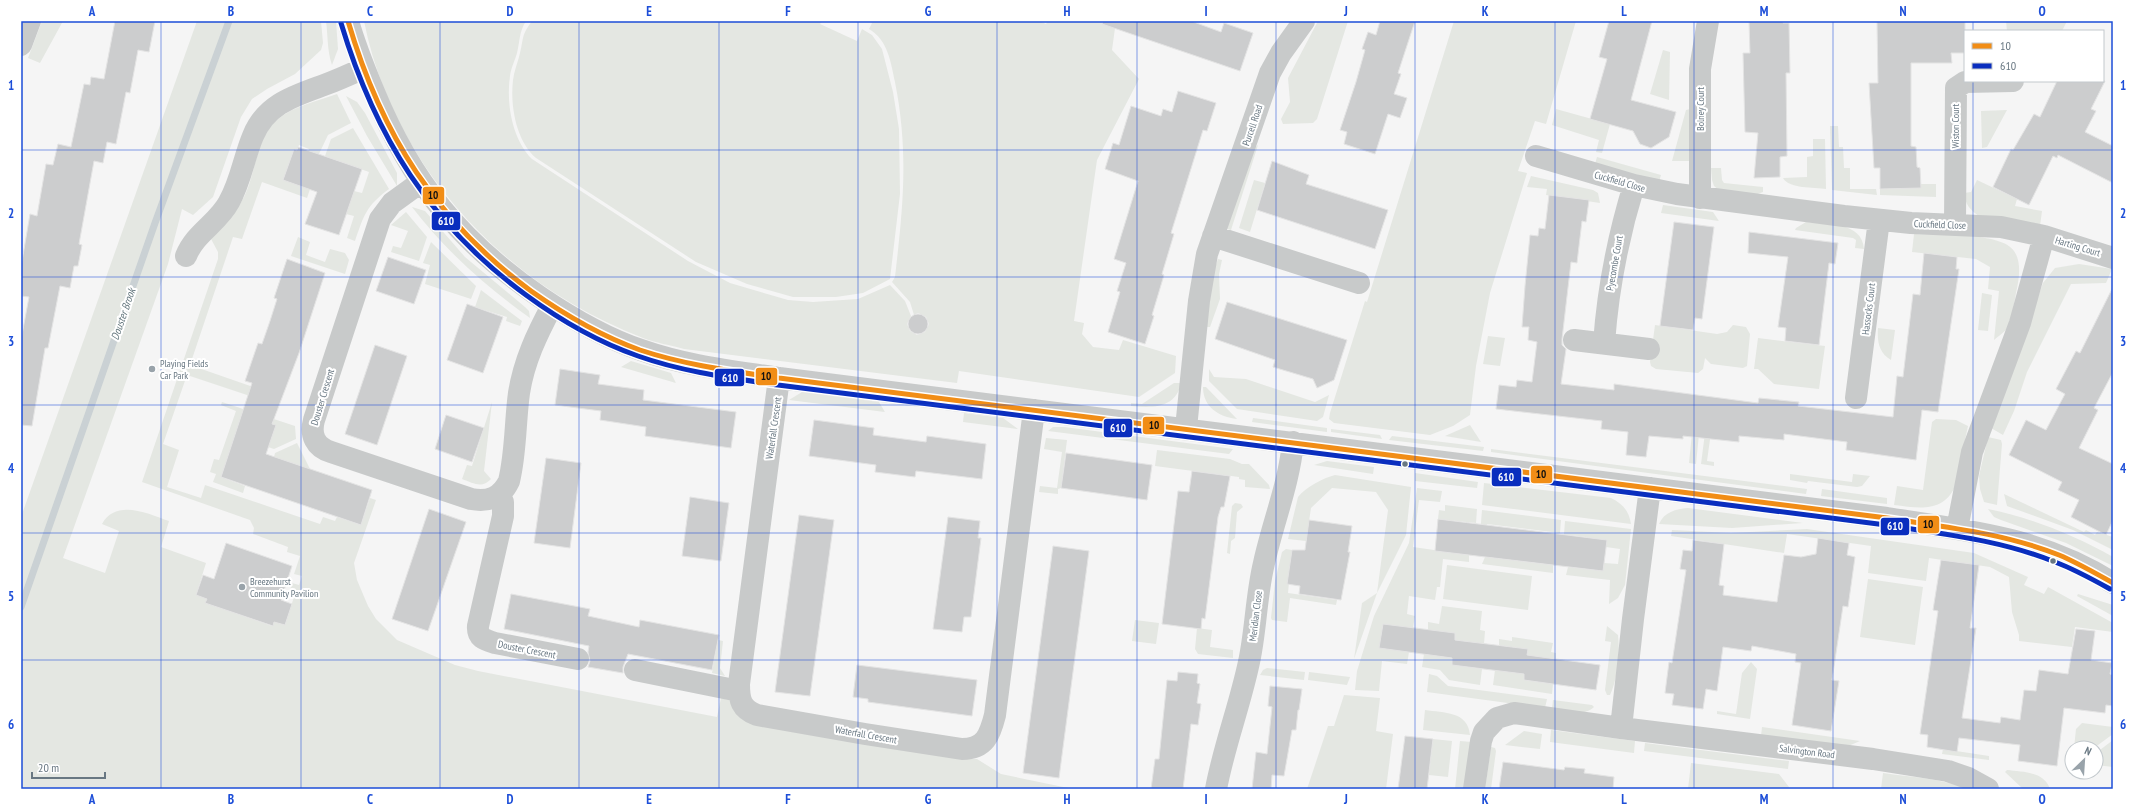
<svg xmlns="http://www.w3.org/2000/svg" width="2134" height="810" font-family="'PT Sans Narrow',sans-serif">
  <style>
    .green { fill: #e4e7e2 }
    .lines { fill: none; stroke-linecap: round; stroke-linejoin: round }
    .stream { stroke: #cad1d4; stroke-width: 7 }
    .building { fill: #cccdce; stroke: #e4e4e4 }
    .minor { stroke: #c8caca; stroke-width: 22 }
    .bus-1-casing { stroke: #fff; stroke-width: 8 }
    .bus-2-casing { stroke: #fff; stroke-width: 8 }
    .bus-1 { stroke: #f18d16; stroke-width: 5 }
    .bus-2 { stroke: #0a2ebe; stroke-width: 5 }
    .grid { fill: none; stroke: #1d4ed8; stroke-width: 1; stroke-opacity: 0.55 }
    .poi-dot { fill: #99a3aa; stroke: #fff; stroke-width: 1.5 }
    .bus-dot { fill: #687782; stroke: #fff; stroke-width: 1.5 }
    .labels { text-anchor: middle; stroke-width: 4; stroke-linejoin: round; paint-order: stroke }
    .street-label { font-size: 10px; fill: #687782; stroke: #fff }
    .poi-label { font-size: 10px; fill: #687782; stroke: #fff; text-anchor: start }
    .water-label { font-size: 11px; font-style: italic; fill: #64777e; stroke: #fff }
    .line-badge { stroke: #fff; stroke-width: 1.5 }
    .badge-label { font-size: 11px; text-anchor: middle; font-weight: bold; fill: #fff }
    .pale-badge-label { font-size: 11px; text-anchor: middle; font-weight: bold; fill: #111 }
    .neatline { fill: none; stroke: #1d4ed8; stroke-width: 1.5 }
    .grid-label { font-size: 13px; text-anchor: middle; font-weight: bold; fill: #1d4ed8 }
  </style>
  <rect width="100%" height="100%" fill="#f5f5f5"/>
  <path class="green" d="M42,21H63L40,63L28,58Z
    M197,21H321L323,43L321,50L295,74L267,89L252,99L241,117L213,197L193,215L182,209L168,264L63,558L105,573L119,531L102,524C116,498 149,514 169,521L161,547L206,563L196,595L207,599L206,603L272,626L274,622L285,625L294,597L289,594L292,583L299,585L302,576L294,574L300,556L287,552L288,547L253,534L254,528L250,520L142,482L218,259V252L210,237C222,225 236,213 244,197C256,173 256,137 278,119C294,106 318,101 337,94L351,123L328,135L317,158L307,154L309,149L299,145L297,150L294,149L283,180L310,189L307,198L262,182L242,239L233,237L190,365L259,389L256,398L187,375L163,444L179,450L167,487L201,498L205,485L320,524L323,517L335,521L337,517L361,525L370,498L376,500L354,563L357,580L368,606L376,619L397,640L455,665L478,671L717,717L721,698L959,759H977L1001,774L1073,789H21V517Z
    M326,21H336L338,49L332,65C327,50 328,36 326,21Z
    M364,21H526C519,32 520,41 517,53C515,60 511,68 510,76C506,103 512,139 532,159L688,261L730,283L788,300L813,302L858,299L890,285L905,301L911,316L907,324L910,331L917,335L925,332L929,324L926,317L918,313L914,315L910,302L892,282L895,277C903,207 909,153 895,82C891,63 888,40 869,29L872,23L870,21H1039L1046,24L1048,21H1116L1112,50L1139,79L1097,160L1074,321L1084,323L1082,334L1093,347L1119,350L1123,340L1176,356L1175,373L1139,397L959,371L957,383L684,349C670,345 656,343 643,338C506,286 393,167 364,21Z
    M532,21H822L820,24L857,41L862,29L872,35L882,49L893,92L899,129L900,194L890,279L863,293L836,297H793L747,284L696,262L536,158C516,141 510,105 513,80C514,71 518,62 520,53C524,37 521,36 532,21Z
    M1318,21H1348L1317,119L1313,123L1283,124L1281,119L1290,102L1288,78Z
    M1454,21H1576L1546,124L1535,121L1518,171L1527,173L1490,293L1476,366L1470,415L1453,426L1430,435L1334,423L1329,419L1330,413L1365,301L1367,302Z
    M2006,21H2067L2062,31H2007Z
    M1663,50L1670,52L1669,100L1650,94Z
    M346,96L357,102L365,113L397,173V186L367,136Z
    M1556,109L1610,124L1602,153L1596,152L1599,140L1552,125Z
    M1690,109L1691,161H1672L1686,110Z
    M2007,110L1987,147L1982,148L1981,111Z
    M1830,126H1838L1839,147H1843L1844,168H1850V189H1876L1877,195L1832,190Z
    M353,128L389,189C366,206 364,215 355,241L347,238L354,216L346,214L354,191L362,193L369,172L325,156L331,139Z
    M1813,139H1825L1826,189C1814,187 1789,189 1783,178L1807,177V157L1813,156Z
    M1258,145L1231,230L1227,229L1252,150Z
    M1597,157L1661,175L1659,182L1595,164Z
    M1711,168H1721L1722,180L1724,183L1763,187V192L1755,195L1719,190L1714,186L1712,180Z
    M1531,176L1593,190L1598,193L1600,203L1546,195L1547,189L1527,187Z
    M1254,180L1265,183L1250,232L1239,228Z
    M1977,180L2017,199L2015,206L2042,211L2040,226L1979,216C1970,210 1965,204 1964,193L1971,192Z
    M1921,184H1936V197L1880,195V189L1921,188Z
    M1663,205L1713,212L1719,221L1661,213Z
    M412,207L425,211L465,257L525,307L529,311L530,318C485,286 446,251 412,207Z
    M406,212L427,237L419,261L391,252L393,246L401,248L408,231L391,225Z
    M1806,222C1827,225 1862,221 1864,249L1855,248L1856,240L1853,238L1795,230L1796,228Z
    M1914,234C1936,235 2002,232 2014,251C2022,262 2019,280 2016,293C2015,300 2010,326 2006,330C2002,334 1997,337 1994,340L1999,291L1988,289L1990,267L1976,259L1912,252Z
    M298,237L310,242L306,255L325,262L330,249L345,253L349,260L345,274L291,256Z
    M431,242L476,286L471,299L425,284L430,265L423,263Z
    M1218,259L1222,260L1219,274L1220,299L1210,327H1206L1213,273Z
    M2079,264L2112,269L2106,283L2071,284L2027,372L2014,411L2003,435L1991,428L2043,283L2055,268Z
    M481,290L522,321L520,326L506,321L507,317L475,307Z
    M1982,293L1992,295L1988,331L1978,330Z
    M1655,325L1717,334L1727,332L1733,325L1746,327L1750,334L1747,366L1743,368L1711,364L1705,358L1703,369L1698,373L1656,369L1651,366L1650,362Z
    M1878,328L1895,330L1891,360C1879,353 1877,342 1878,328Z
    M1488,336L1505,338L1500,366L1483,364Z
    M1758,338L1825,346L1819,389L1774,384L1758,369H1754Z
    M631,361L671,373L676,383L621,367Z
    M1209,369L1214,377L1246,379L1315,402L1329,395L1323,417L1317,421L1237,409L1209,381Z
    M1174,383H1181C1176,409 1151,408 1131,406V403L1142,404Z
    M1203,387H1206L1237,419C1219,417 1203,407 1203,387Z
    M802,392L879,402L885,412L789,400Z
    M222,402L295,426L296,439L274,449L268,447L242,414L221,477L245,486L243,493L213,482L216,474L210,472L214,459L219,460L236,411L221,405Z
    M492,402L484,471L491,479C482,489 473,483 462,479L467,465L472,466Z
    M964,413L1003,418L1018,429L963,422Z
    M1253,418L1327,428V432L1252,422Z
    M1936,419L1956,420L1968,426L1955,487C1942,513 1919,508 1894,505L1897,486L1923,490L1932,422Z
    M1693,423L1700,424L1696,464L1689,463Z
    M1470,425L1481,442L1445,436Z
    M1706,425H1712L1707,461L1714,462V466L1701,464Z
    M1053,427H1064L1233,449L1229,454L1048,431Z
    M1331,429L1380,435L1382,439L1331,432Z
    M1392,436L1484,447L1483,451L1389,440Z
    M1988,437L2001,440L2002,444L1997,505L1984,502L1980,489L1979,476Z
    M1046,438L1067,440L1061,488L1058,489V494L1039,492L1040,486L1057,488L1062,452L1044,449Z
    M297,443L310,469L274,457L275,453Z
    M1491,449L1807,489L1806,494L1491,452Z
    M1157,450L1230,459L1242,464H1249L1269,485L1270,489L1245,487V480L1239,479V477L1155,466Z
    M1327,461L1374,467L1373,474L1314,465Z
    M1415,473L1478,482L1477,488L1415,481Z
    M1790,474L1852,482L1853,474L1870,476L1862,486L1857,487L1808,481L1807,483L1790,480Z
    M1335,475L1411,487L1406,535L1377,593L1354,659L1362,603L1377,593L1388,510L1376,492L1332,488L1311,508L1306,541L1288,539L1298,497C1306,487 1323,478 1335,475Z
    M1484,483L1611,498C1623,504 1629,511 1631,524L1482,505Z
    M1417,488L1442,491L1440,502L1419,500L1413,547L1469,555V562L1443,559L1440,587H1437L1435,600L1409,596L1407,614L1415,616L1413,628L1383,624L1380,648L1409,652L1407,664L1382,661L1379,691L1355,690L1357,671L1374,616L1409,543Z
    M1822,489L1887,498V504L1821,496Z
    M2004,494L2084,532L2086,530L2095,535L2097,532L2113,537V550L2073,530L2007,506Z
    M1235,503L1241,504L1243,507L1237,512L1235,538L1231,541L1230,554L1227,553L1232,506Z
    M1445,505L1477,509L1476,523L1438,519L1439,510L1445,511Z
    M1688,508L1803,523L1732,528L1659,524C1664,512 1676,509 1688,508Z
    M1988,509C2032,518 2074,535 2113,557V566L2066,543L2001,520L1994,517Z
    M1482,510L1561,520L1560,533L1487,524L1485,536L1480,535Z
    M1565,521L1631,529L1625,585L1618,598L1609,604L1610,580L1566,575L1568,567L1603,571L1604,563L1618,564L1620,549L1606,547V540L1571,535L1563,547Z
    M1807,529L1974,553L2028,577L2024,585L2044,594L2048,587L2113,623V632L2075,627L2072,647L2019,641V635L2012,612L2009,577L1990,567L1929,558L1926,581L1868,573L1871,546L1787,534L1784,553L1671,536L1672,530L1731,533Z
    M1286,549L1292,550L1288,593L1337,600L1336,605L1290,598L1287,622L1272,620L1271,618L1275,581L1282,552Z
    M1485,557L1553,565V573L1482,564Z
    M1447,565L1532,576L1528,610L1443,599Z
    M1868,579L1923,587L1915,645L1860,637Z
    M2078,594L2113,605V616L2077,596Z
    M1442,606L1482,611L1480,630L1485,631L1484,644L1455,640V633L1428,630V622L1439,624Z
    M1135,620L1159,623L1156,644L1132,641Z
    M1607,626L1618,635C1620,653 1618,678 1610,695H1607L1605,690L1611,642L1605,641Z
    M1197,628L1212,630L1210,647L1233,650V658L1198,654L1195,649Z
    M1512,637L1553,643L1551,652L1556,653V659L1527,655L1528,650L1499,645V639L1512,641Z
    M718,640L723,641L720,668L725,676L712,673Z
    M1424,654L1452,658V665L1482,669L1480,685L1449,680L1440,670L1422,667Z
    M1751,662L1757,669L1750,719L1717,714V711L1736,714L1742,673Z
    M1267,668L1305,672L1304,680L1260,675L1263,670Z
    M1495,670L1524,674V680L1553,684L1552,694L1493,685Z
    M1309,672L1350,677L1347,685L1308,680Z
    M1429,674L1437,676L1448,686L1547,699L1545,708L1427,692Z
    M1344,695L1380,698L1376,731L1393,734L1386,789H1307L1328,726H1334Z
    M1553,700L1592,705L1594,707C1583,717 1566,711 1552,709Z
    M1425,710C1444,713 1468,711 1470,735L1423,730Z
    M2082,723L2113,727V734L2094,748H2074L2076,729Z
    M1762,727L1860,741L1846,747L1761,736Z
    M1551,730L1635,741L1634,753L1550,742Z
    M1524,731L1542,734L1540,749L1505,745Z
    M1433,739L1452,741L1448,777L1429,775Z
    M2113,740V767L2096,765V753Z
    M1460,741L1472,742L1466,789H1455Z
    M1645,743L1789,761L1788,769L1644,751Z
    M1491,747L1495,748L1496,751L1491,789H1485Z
    M1943,749L1989,756V760L1942,754Z
    M1691,763L1779,774L1789,787L1788,789H1688Z
    M2007,770C2022,772 2044,771 2050,789H2023L2005,772Z
    M1883,773C1911,777 1941,778 1967,789H1881Z"/>
  <g class="lines">
    <path class="stream" d="M21,607L155,223L229,21"/>
  </g>
  <path class="building" d="M115,21H155L149,52L138,50L130,93L126,92L116,144L107,142L103,163L94,161L79,244L82,245L78,266H74L70,288L60,286L48,348H45L32,426L21,425V340L29,297L21,296V267L30,214L37,216L46,164L53,165L58,144L71,147L84,84L90,85L91,77L104,79Z
    M1103,21H1191L1221,32L1224,23L1253,33L1240,71L1102,24Z
    M1380,21H1415L1398,73L1401,74L1394,94L1407,98L1400,118L1388,114L1375,154L1344,144L1347,132L1340,130L1356,82L1365,50L1362,49L1368,32L1376,35Z
    M1609,21H1652L1631,100L1676,112L1669,137L1651,148L1640,144L1633,131L1590,119L1607,59L1599,57Z
    M1749,21H1783V23H1789L1790,73H1786L1787,156L1780,157V177L1754,178L1758,133L1745,132L1743,53H1750Z
    M1877,21H1965V53H1951L1952,63H1911V146L1916,147L1917,167L1920,168L1921,188L1880,189V168H1874L1869,83H1878Z
    M2057,81H2105L2091,109L2096,111L2085,132L2113,146V183L2058,155L2057,158L2053,156L2029,205L1993,187L2011,149L2013,150L2034,114L2040,117Z
    M1178,91L1216,103L1207,131L1203,130L1171,233L1174,234L1162,274L1164,275L1152,315L1154,316L1145,344L1108,332L1120,292L1117,291L1126,263L1114,259L1138,181L1105,169L1113,143L1119,145L1131,106L1161,116L1163,109L1172,112Z
    M298,147L362,169L339,235L305,224L317,192L283,180L294,149L297,150Z
    M1272,161L1309,175L1306,184L1388,210L1375,249L1257,210Z
    M1549,195L1589,200L1586,222L1582,221L1577,263L1571,262L1562,339V345L1566,349L1561,384L1614,390V384L1758,403L1759,398L1799,402L1798,406L1893,417L1897,376L1903,377L1913,294L1920,295L1924,253L1957,257L1956,269H1959L1938,412L1922,410L1916,460L1846,450L1847,442L1784,434V440L1739,436V442L1683,436V439L1649,436L1646,457L1626,455L1628,432L1601,429L1602,421L1496,409L1499,385L1516,387L1517,380L1532,382L1537,342L1528,340L1529,327H1522L1525,286L1530,235L1538,236L1539,228L1545,229Z
    M1674,222L1714,227L1702,319L1695,318L1693,330L1660,326Z
    M1749,232L1838,243L1835,264L1829,263L1819,345L1785,341L1786,328L1778,327L1788,257L1748,253Z
    M388,257L426,270L414,304L376,291Z
    M287,259L325,273L299,353L272,424L276,425L266,454L372,490L361,525L221,477L252,383L245,381L258,343L262,344L270,321L277,299L274,298Z
    M2113,287V372L2094,408L2098,410L2079,448L2113,464V520L2106,535L2071,517L2079,500L2058,490L2062,482L2009,455L2026,420L2046,430L2065,394L2056,389L2076,351L2080,353Z
    M1227,302L1347,340L1334,380L1317,388L1313,379L1273,367L1275,360L1215,339Z
    M467,304L503,317L483,373L447,360Z
    M908 324a10 10 0 1 1 20 0a10 10 0 1 1-20 0Z
    M375,345L407,356L377,445L345,434Z
    M560,369L600,375L598,384L644,390L643,400L736,412L731,448L645,436L646,427L600,420L601,411L555,405Z
    M446,415L484,428L472,462L435,449Z
    M814,420L874,428L873,435L926,442L927,436L986,444L982,479L916,471L915,477L875,472L876,465L809,456Z
    M1066,453L1152,465L1147,500L1061,488Z
    M546,458L581,463L570,548L534,543Z
    M1192,471L1230,476L1224,507H1221L1218,517L1205,619L1202,618L1201,629L1162,624L1178,491L1189,492Z
    M690,497L729,503L721,561L682,556Z
    M429,509L466,522L428,631L392,619Z
    M799,515L834,520L810,696L775,692Z
    M948,517L980,521L978,538H981L971,617H964L962,632L933,629Z
    M1438,519L1607,540L1603,571L1435,551Z
    M1309,520L1352,526L1348,552H1350L1341,600L1299,594L1300,586L1287,584L1292,550H1305Z
    M1818,538L1849,543L1847,555L1855,557L1848,607L1843,606L1832,680L1839,681L1831,731L1792,725L1801,663L1795,662L1796,654L1752,646L1751,651L1723,647L1717,691L1706,689L1703,709L1672,705L1674,694L1665,693L1669,662L1672,663L1686,570L1680,569L1683,550L1692,551L1693,540L1724,544L1719,585L1724,586L1723,595L1777,602L1784,555L1801,557L1816,554Z
    M226,543L292,566L281,600L292,604L285,625L274,622L273,626L205,603L207,599L196,595L203,575L214,579Z
    M1053,546L1089,551L1059,778L1023,773Z
    M1941,560L1979,565L1970,628H1976L1962,718L2000,723L2001,717L2020,720L2024,690L2036,691L2039,670L2068,674L2076,629L2095,631L2091,660L2112,663L2110,674L2113,675V706L2106,705L2105,713L2064,708L2057,766L2018,761L2020,745L1959,738L1957,752L1927,747L1928,735L1920,734L1938,611L1933,610Z
    M511,594L590,609L588,616L639,627L640,620L719,635L712,670L628,654L623,667V673L588,667L590,661L588,652L589,646L504,629Z
    M1383,624L1455,633V640L1528,649L1527,655L1600,665L1596,690L1524,680V674L1452,665V658L1379,648Z
    M857,665L977,680L972,716L868,702V699L853,697Z
    M1178,672L1198,674L1197,683L1200,684L1197,703L1201,704L1198,725L1191,724L1183,789H1151L1155,759H1159L1167,680L1177,681Z
    M1270,686L1302,689L1299,710H1298L1296,730H1292L1284,776L1272,775L1271,789H1252L1256,752L1267,754L1272,707L1268,706Z
    M1405,736L1433,739L1427,789H1398Z
    M1503,762L1564,770L1565,767L1585,769L1584,773L1614,777L1613,789H1499Z"/>
  <g class="lines">
    <path class="minor" d="M348,21C355,46 364,68 374,92C411,182 460,242 540,297C571,318 605,338 641,350C686,366 733,371 779,378L1887,518C1969,531 2040,537 2113,583
      M21,45L30,21
      M1536,156L1634,185L1677,194L1844,216L1911,223L2001,227L2044,236L2020,323L1972,452L1957,529
      M421,182L392,203L380,219L314,420C310,435 315,447 331,452L471,499C488,502 501,498 509,481C516,453 515,422 519,393C524,361 537,334 552,306
      M1700,198V69L1708,21
      M1955,224L1956,88L1965,82L2013,81
      M1213,236L1359,283
      M2044,236L2113,258
      M186,256C195,233 218,223 229,202C241,181 244,157 253,136C266,104 294,96 324,85C338,80 351,74 364,68
      M1574,340L1649,349
      M1604,343C1608,288 1618,237 1634,185
      M779,378L739,684C739,700 741,709 757,715L865,734L962,749C985,749 990,735 995,715L1034,410
      M1856,398L1879,220
      M1186,428L1199,301L1207,254L1270,73L1281,53L1304,21
      M1650,488L1633,619L1621,728L1873,759L1948,771L1968,778L1988,789
      M499,495L503,502V516L478,626C477,638 485,640 495,643L578,659
      M635,670L739,691
      M1216,789C1224,746 1240,705 1249,662C1256,630 1256,596 1264,563C1273,522 1289,484 1293,442
      M1474,789L1481,741L1484,732L1497,718L1514,713L1621,728"/>
    <defs>
      <path id="bus-1" d="M348,21C381,134 436,221 531,291C565,315 601,336 640,350C685,365 732,371 779,378L1887,518C1945,527 2004,533 2059,555C2078,563 2095,573 2113,583"/>
      <path id="bus-2" d="M341,23C375,136 430,225 526,295C560,320 598,342 638,356C683,372 731,378 778,385L1886,525C1943,534 2001,540 2055,562C2074,569 2092,579 2110,589"/>
    </defs>
    <use href="#bus-1" class="bus-1-casing"/>
    <use href="#bus-2" class="bus-2-casing"/>
    <use href="#bus-1" class="bus-1"/>
    <use href="#bus-2" class="bus-2"/>
  </g>
  <path class="grid" d="M161,21V789M301,21V789M440,21V789M579,21V789M719,21V789M858,21V789M997,21V789M1137,21V789M1276,21V789M1415,21V789M1555,21V789M1694,21V789M1833,21V789M1973,21V31M1973,81V789M21,150H2113M21,277H2113M21,405H2113M21,533H2113M21,660H2113"/>
  <g class="poi-dot">
    <circle cx="152" cy="369" r="4"/>
    <circle cx="242" cy="587" r="4"/>
  </g>
  <g class="bus-dot">
    <circle cx="1405" cy="464" r="3.5"/>
    <circle cx="2053" cy="561" r="3.5"/>
  </g>
  <g class="labels">
    <g class="street-label">
      <text transform="translate(1700 109) rotate(-90)" y="4">Bolney Court</text>
      <text transform="translate(1252 125) rotate(-71)" y="4">Purcell Road</text>
      <text transform="translate(1955 126) rotate(-90)" y="4">Wiston Court</text>
      <text transform="translate(1620 181) rotate(16)" y="4">Cuckfield Close</text>
      <text transform="translate(1940 224) rotate(2)" y="4">Cuckfield Close</text>
      <text transform="translate(2078 246) rotate(17)" y="4">Harting Court</text>
      <text transform="translate(1614 263) rotate(-80)" y="4">Pyecombe Court</text>
      <text transform="translate(1868 309) rotate(-83)" y="4">Hassocks Court</text>
      <text transform="translate(322 397) rotate(-73)" y="4">Douster Crescent</text>
      <text transform="translate(773 428) rotate(-82)" y="4">Waterfall Crescent</text>
      <text transform="translate(1255 616) rotate(-83)" y="4">Meridian Close</text>
      <text transform="translate(527 649) rotate(11)" y="4">Douster Crescent</text>
      <text transform="translate(866 734) rotate(10)" y="4">Waterfall Crescent</text>
      <text transform="translate(1807 751) rotate(7)" y="4">Salvington Road</text>
    </g>
    <g class="poi-label">
      <text x="160" y="367">Playing Fields<tspan x="160" dy="12">Car Park</tspan></text>
      <text x="250" y="585">Breezehurst<tspan x="250" dy="12">Community Pavilion</tspan></text>
    </g>
    <g class="water-label">
      <text transform="translate(123 314) rotate(-71)" y="4">Douster Brook</text>
    </g>
  </g>
  <g class="line-badge">
    <rect x="422" y="186" width="23" height="19" rx="4" fill="#f18d16"/>
    <rect x="431" y="211" width="30" height="20" rx="4" fill="#0a2ebe"/>
    <rect x="755" y="367" width="23" height="19" rx="4" fill="#f18d16"/>
    <rect x="714" y="368" width="31" height="19" rx="4" fill="#0a2ebe"/>
    <rect x="1142" y="416" width="23" height="19" rx="4" fill="#f18d16"/>
    <rect x="1103" y="418" width="30" height="20" rx="4" fill="#0a2ebe"/>
    <rect x="1530" y="465" width="23" height="19" rx="4" fill="#f18d16"/>
    <rect x="1491" y="467" width="31" height="20" rx="4" fill="#0a2ebe"/>
    <rect x="1917" y="515" width="23" height="19" rx="4" fill="#f18d16"/>
    <rect x="1880" y="517" width="30" height="19" rx="4" fill="#0a2ebe"/>
  </g>
  <g class="badge-label">
    <text x="446" y="225">610</text>
    <text x="730" y="382">610</text>
    <text x="1118" y="432">610</text>
    <text x="1506" y="481">610</text>
    <text x="1895" y="530">610</text>
  </g>
  <g class="pale-badge-label">
    <text x="433" y="199">10</text>
    <text x="766" y="380">10</text>
    <text x="1154" y="429">10</text>
    <text x="1541" y="478">10</text>
    <text x="1928" y="528">10</text>
  </g>
  <rect width="2134" height="810" fill="none" stroke="#ffffff" stroke-width="44"/>
  <rect x="1964" y="30" width="140" height="52" fill="#ffffff" stroke="#c3c9cd"/>
  <rect x="1972" y="43" width="20" height="6" fill="#f18d16" stroke="#c3c9cd"/>
  <text x="2000" y="50" font-size="12" fill="#687782">10</text>
  <rect x="1972" y="63" width="20" height="6" fill="#0a2ebe" stroke="#c3c9cd"/>
  <text x="2000" y="70" font-size="12" fill="#687782">610</text>
  <g transform="translate(2084 760) rotate(25)"><circle r="19" fill="#ffffff" stroke="#c3c9cd"/>
  <path d="M0-3L7 15L0 10L-7 15Z" fill="#99a3aa"/>
  <text y="-6" font-size="11" font-weight="bold" text-anchor="middle" fill="#687782">N</text>
  </g>
  <path d="M32 772v6h73v-6" fill="none" stroke="#687782" stroke-width="2"/>
  <text x="38" y="772" font-size="12" fill="#687782" stroke="#ffffff" stroke-width="3" paint-order="stroke">20 m</text>
  <rect x="22" y="22" width="2090" height="766" class="neatline"/>
  <g class="grid-label">
    <text x="92" y="16">A</text>
    <text x="231" y="16">B</text>
    <text x="370" y="16">C</text>
    <text x="510" y="16">D</text>
    <text x="649" y="16">E</text>
    <text x="788" y="16">F</text>
    <text x="928" y="16">G</text>
    <text x="1067" y="16">H</text>
    <text x="1206" y="16">I</text>
    <text x="1346" y="16">J</text>
    <text x="1485" y="16">K</text>
    <text x="1624" y="16">L</text>
    <text x="1764" y="16">M</text>
    <text x="1903" y="16">N</text>
    <text x="2042" y="16">O</text>
    <text x="11" y="90">1</text>
    <text x="2123" y="90">1</text>
    <text x="11" y="218">2</text>
    <text x="2123" y="218">2</text>
    <text x="11" y="346">3</text>
    <text x="2123" y="346">3</text>
    <text x="11" y="473">4</text>
    <text x="2123" y="473">4</text>
    <text x="11" y="601">5</text>
    <text x="2123" y="601">5</text>
    <text x="11" y="729">6</text>
    <text x="2123" y="729">6</text>
    <text x="92" y="804">A</text>
    <text x="231" y="804">B</text>
    <text x="370" y="804">C</text>
    <text x="510" y="804">D</text>
    <text x="649" y="804">E</text>
    <text x="788" y="804">F</text>
    <text x="928" y="804">G</text>
    <text x="1067" y="804">H</text>
    <text x="1206" y="804">I</text>
    <text x="1346" y="804">J</text>
    <text x="1485" y="804">K</text>
    <text x="1624" y="804">L</text>
    <text x="1764" y="804">M</text>
    <text x="1903" y="804">N</text>
    <text x="2042" y="804">O</text>
  </g>
</svg>
